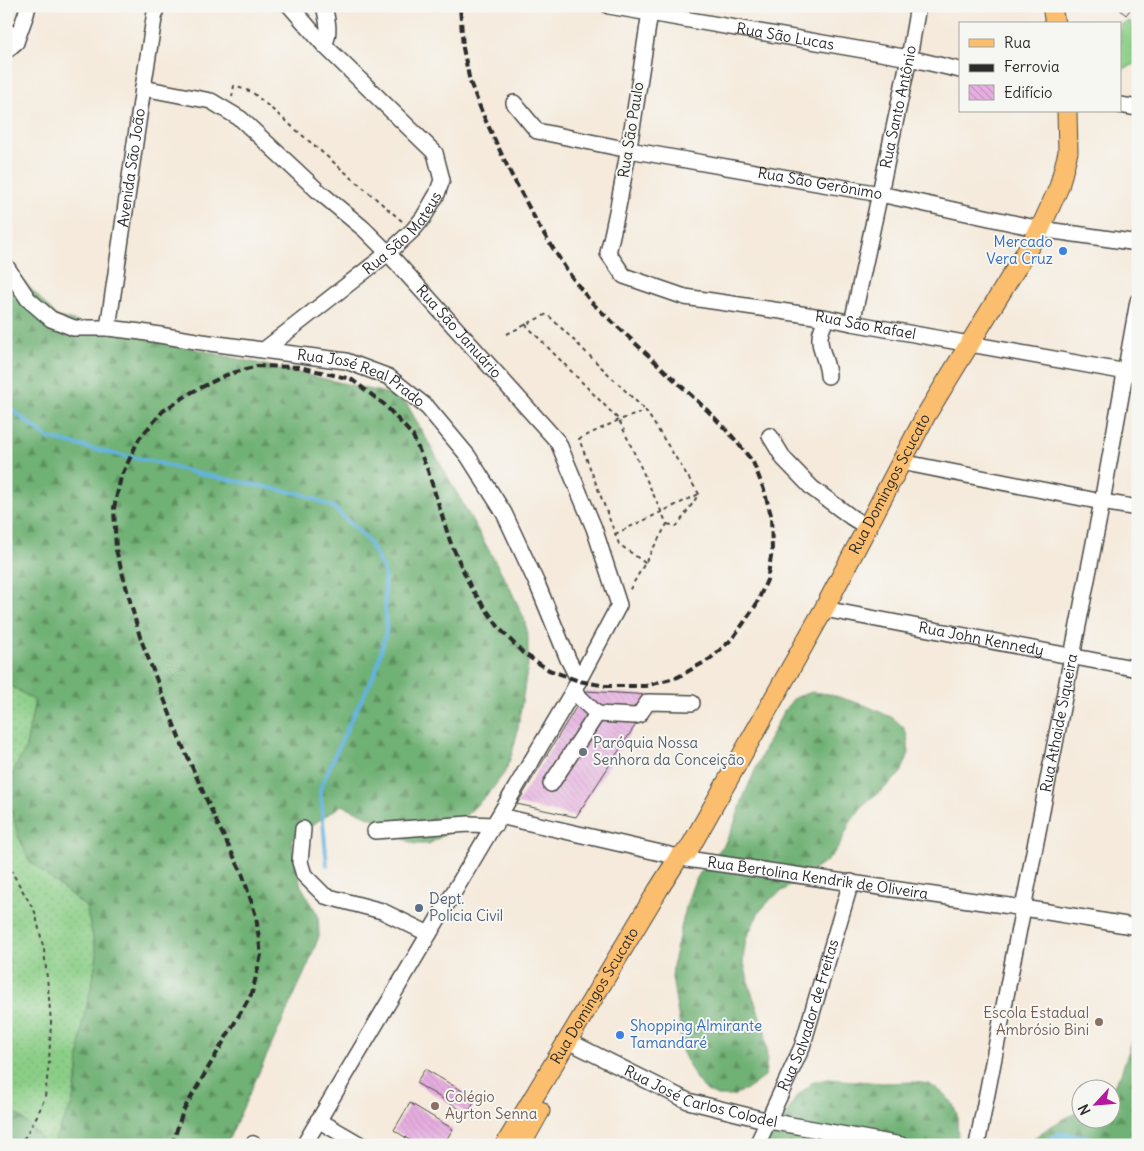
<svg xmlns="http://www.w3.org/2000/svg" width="1144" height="1151" font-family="Delius,sans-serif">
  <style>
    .grass { fill: url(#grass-dots); stroke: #5b7c59 }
    .forest { fill: url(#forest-firs); stroke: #4e6e50 }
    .park { fill: #8bce87; stroke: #5b7c59 }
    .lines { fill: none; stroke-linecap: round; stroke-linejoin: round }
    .stream { stroke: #64b3de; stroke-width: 4 }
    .river { stroke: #64b3de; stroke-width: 21 }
    .building { fill: url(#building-back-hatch) }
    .minor-casing { stroke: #494845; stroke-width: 18 }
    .major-casing { stroke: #494845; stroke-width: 21 }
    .path { stroke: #494845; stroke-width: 2; stroke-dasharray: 4 4; stroke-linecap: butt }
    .minor { stroke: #fff; stroke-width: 15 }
    .major { stroke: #fabe6e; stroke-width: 19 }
    .rail { stroke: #2b2b2b; stroke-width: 4; stroke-dasharray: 8 4; stroke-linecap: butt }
    .shop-dot { fill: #3f7fe0; stroke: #f6f6f2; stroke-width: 2 }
    .worship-dot { fill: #6b7280; stroke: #f6f6f2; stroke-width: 2 }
    .service-dot { fill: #5c6f8a; stroke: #f6f6f2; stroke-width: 2 }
    .education-dot { fill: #8d6e63; stroke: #f6f6f2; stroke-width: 2 }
    .labels { text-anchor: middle; stroke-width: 4; stroke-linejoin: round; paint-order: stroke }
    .street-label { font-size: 15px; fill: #2b2b2b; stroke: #f6f6f2 }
    .shop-label { font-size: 15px; fill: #366cbe; stroke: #f6f6f2; text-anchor: end }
    .worship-label { font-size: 15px; fill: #5b616d; stroke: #f6f6f2; text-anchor: start }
    .service-label { font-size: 15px; fill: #4e5e75; stroke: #f6f6f2; text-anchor: start }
    .education-label { font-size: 15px; fill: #785e54; stroke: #f6f6f2; text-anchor: end }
  </style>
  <defs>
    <pattern id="grass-dots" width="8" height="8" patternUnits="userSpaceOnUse" patternTransform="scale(1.25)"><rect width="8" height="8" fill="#8bce87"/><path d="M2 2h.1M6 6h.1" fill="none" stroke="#78b175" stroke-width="1.8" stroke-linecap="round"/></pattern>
    <pattern id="forest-firs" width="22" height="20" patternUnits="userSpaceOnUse" patternTransform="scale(1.25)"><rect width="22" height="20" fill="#70b174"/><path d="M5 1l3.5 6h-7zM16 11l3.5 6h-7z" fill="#5c905f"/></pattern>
    <pattern id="building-back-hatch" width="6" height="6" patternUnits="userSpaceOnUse" patternTransform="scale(1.25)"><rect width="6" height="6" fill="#e6aee0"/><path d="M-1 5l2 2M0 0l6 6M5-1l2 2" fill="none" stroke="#c596c0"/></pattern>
  </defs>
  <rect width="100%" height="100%" fill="#f6f6f2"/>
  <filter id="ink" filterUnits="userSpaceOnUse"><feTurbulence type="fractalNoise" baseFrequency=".02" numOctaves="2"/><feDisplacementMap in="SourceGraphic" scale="10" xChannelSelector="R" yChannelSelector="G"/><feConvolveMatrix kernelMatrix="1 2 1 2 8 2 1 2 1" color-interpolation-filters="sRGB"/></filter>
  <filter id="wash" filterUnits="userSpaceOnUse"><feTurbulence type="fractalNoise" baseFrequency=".0096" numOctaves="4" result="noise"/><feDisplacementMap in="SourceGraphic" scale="20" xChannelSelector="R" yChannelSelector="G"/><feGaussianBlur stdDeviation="1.12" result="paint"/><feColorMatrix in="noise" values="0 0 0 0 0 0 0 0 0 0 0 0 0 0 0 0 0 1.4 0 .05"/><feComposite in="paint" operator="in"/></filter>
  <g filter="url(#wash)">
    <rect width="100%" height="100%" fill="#f5eadb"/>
    <path class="grass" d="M6,683L35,700L25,751L15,767L29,861L86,907L97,955L72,1105L51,1145H46C35,1129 21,1117 6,1105V1002L10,969L6,943Z"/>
    <path class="forest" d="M6,262L57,317L403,397L509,586L524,618L528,636V664L517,734L512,754L505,772L490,792L449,832L429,844H415L399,837L376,820L342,805L291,839L301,886L318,915L319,936L308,965L226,1145H51L72,1105L77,1078L82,1025L93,979L97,955L86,907L29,861L18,835L9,801V785L15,767L25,751L35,701L6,683Z
      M812,692L829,694L867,706L893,718L903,727L907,735L909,753L901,773L887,786L864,804L850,823L839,847L827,861L772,898L759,912L746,939L743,959L750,988L765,1031L767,1058L765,1076L749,1088L733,1096H717L707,1091L696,1079L682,1051L680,1027L672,977L674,958L687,903L693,885L701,871L724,845L733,827L745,793L768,741L785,709L794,698Z
      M6,943L10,969L6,1002Z
      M1138,1020V1145H1024L1051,1126L1081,1110L1082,1118H1112V1089L1121,1073L1134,1036Z
      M828,1079L883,1083L914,1082L929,1084L943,1093L952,1102L957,1114L958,1140L957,1145H765L779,1127L796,1097L813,1082Z
      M6,1105C21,1117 35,1129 46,1145H6Z"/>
    <path class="park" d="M1130,21L1138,41V63L1120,70V25Z"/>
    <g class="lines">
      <path class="stream" d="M6,405L48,438L119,455L152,461L195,473L302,494L333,507L367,539L384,571L386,632L376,671L350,722L320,789L327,865"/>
      <path class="river" d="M1056,1145L1062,1142L1086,1145"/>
    </g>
    <g id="blocks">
      <path class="building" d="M1116,6H1133L1126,15Z
        M586,691L650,695L651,701L576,817L517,804Z
        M425,1069L476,1099L468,1114L416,1083Z
        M410,1103L453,1129L443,1145H417L394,1130Z"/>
    </g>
  </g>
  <g filter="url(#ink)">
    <use href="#blocks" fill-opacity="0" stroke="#494845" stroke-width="1"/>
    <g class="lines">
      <defs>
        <g id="minor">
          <path id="s1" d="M609,6L909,58L960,70"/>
          <path id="s2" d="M651,6C638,89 627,172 608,253L624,276L685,297L828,318L852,323L1138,374"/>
          <path d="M6,30L16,42"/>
          <path d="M324,45C331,33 327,19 324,6"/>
          <path d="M6,51L16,42L26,14L28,6"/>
          <path id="s3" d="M143,88L211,101L241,119L317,190L364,229L388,253L558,442L594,528L619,605L573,691L304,1145"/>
          <path id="s4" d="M514,103L537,131L629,150L880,194L1040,229L1138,243"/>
          <path d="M1120,105L1138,108"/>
          <path id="s5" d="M6,266L28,299L51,319L74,328H108L141,332L202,342L346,361L389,377L428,408L468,456L504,513L538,586L568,659L579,681"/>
          <path d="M828,318C826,321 823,325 822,329C815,345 828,360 828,376"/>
          <path id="s6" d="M852,323L909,58L918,6"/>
          <path id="s7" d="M108,328L143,88L156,6"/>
          <path id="s8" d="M264,350L388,253L413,230L423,218L437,194L442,180L435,153L324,45L290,6"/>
          <path d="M770,436L784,459L812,488L851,517L867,527"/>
          <path d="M901,462L1102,502L1138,508"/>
          <path id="s9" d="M824,609L1138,669"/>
          <path d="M597,714L635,716L639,715L648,702L692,703"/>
          <path d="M551,784L597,714L573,691"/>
          <path id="s10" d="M500,816L687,859L1024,908L1138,927"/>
          <path d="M303,829L300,862L304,875L325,896L382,911L429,934"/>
          <path d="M375,831L469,824L495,825"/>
          <path id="s11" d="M568,1041L688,1101L769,1121L901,1145"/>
          <path d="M318,1120L361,1145"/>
          <path d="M252,1145L253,1144L255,1145"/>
          <path id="s12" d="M757,1145L802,1047L851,882"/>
          <path id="s13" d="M977,1145L1102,502L1138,301"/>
        </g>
        <g id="major">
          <path d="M1052,6L1055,24"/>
          <path id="s14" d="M505,1145L658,890L679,857L688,851L824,609L926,415L1040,229L1059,187L1068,152L1067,111"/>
          <path d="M521,1145L540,1111"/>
        </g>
      </defs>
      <use href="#minor" class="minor-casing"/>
      <use href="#major" class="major-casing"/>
      <path class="path" d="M232,97L234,86L252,92L403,222
        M525,324L619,420L667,524L629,591
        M507,334L547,314L646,411
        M615,534L699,494
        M645,563L619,544L579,439L619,420L646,411L699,494L677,526L667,524
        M6,862L35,912L44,950L48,987L51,1022L49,1062L45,1097L38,1114L30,1128L25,1137L17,1145"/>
      <use href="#minor" class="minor"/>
      <use href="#major" class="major"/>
      <path class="rail" d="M172,1145L183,1111L252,993L261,955L256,916L242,873L217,823L180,740L140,637L116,550L114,508L121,477L139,439L163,411L192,392L226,375L257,366L299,367L351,379L385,405L413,436L428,471L450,541L471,588L500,629L523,653L549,670L579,681L606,686H646L678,677L710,659L732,639L743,624L756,605L767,580L772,551L771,515L764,490L753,462L732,436L708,411L591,302L568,272L539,226L511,174L484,117L470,82L463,48L460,6"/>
    </g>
  </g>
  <g class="shop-dot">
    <circle cx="1063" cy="251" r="5"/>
    <circle cx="620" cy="1035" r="5"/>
  </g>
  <circle class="worship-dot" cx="583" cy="752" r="5"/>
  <circle class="service-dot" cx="419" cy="908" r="5"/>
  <g class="education-dot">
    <circle cx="1099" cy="1022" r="5"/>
    <circle cx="435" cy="1106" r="5"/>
  </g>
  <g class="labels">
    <g class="street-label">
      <text dy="5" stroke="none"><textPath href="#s1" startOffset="179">Rua São Lucas</textPath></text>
      <text dy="5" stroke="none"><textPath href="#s6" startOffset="221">Rua Santo Antônio</textPath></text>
      <text transform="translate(631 130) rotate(-81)" y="5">Rua São Paulo</text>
      <text dy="5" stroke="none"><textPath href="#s7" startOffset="162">Avenida São João</textPath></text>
      <text dy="5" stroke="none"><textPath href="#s4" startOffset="324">Rua São Gerônimo</textPath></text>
      <text dy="5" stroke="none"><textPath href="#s8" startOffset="182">Rua São Mateus</textPath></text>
      <text dy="5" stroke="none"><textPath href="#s2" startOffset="526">Rua São Rafael</textPath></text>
      <text dy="5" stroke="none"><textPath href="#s3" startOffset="409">Rua São Januário</textPath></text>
      <text dy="5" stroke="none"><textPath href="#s5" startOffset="389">Rua José Real Prado</textPath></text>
      <text dy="5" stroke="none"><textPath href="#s14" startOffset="766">Rua Domingos Scucato</textPath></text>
      <text dy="5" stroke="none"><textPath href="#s9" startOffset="160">Rua John Kennedy</textPath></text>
      <text dy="5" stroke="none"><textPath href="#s13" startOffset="430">Rua Athaide Siqueira</textPath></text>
      <text dy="5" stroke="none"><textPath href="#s10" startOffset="324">Rua Bertolina Kendrik de Oliveira</textPath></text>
      <text dy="5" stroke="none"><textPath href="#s14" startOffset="174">Rua Domingos Scucato</textPath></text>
      <text dy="5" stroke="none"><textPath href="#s12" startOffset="140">Rua Salvador de Freitas</textPath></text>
      <text dy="5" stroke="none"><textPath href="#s11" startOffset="145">Rua José Carlos Colodel</textPath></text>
    </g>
    <g class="shop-label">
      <text x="1053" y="247">Mercado<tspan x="1053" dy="17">Vera Cruz</tspan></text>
      <text x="630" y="1031" text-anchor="start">Shopping Almirante<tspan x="630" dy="17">Tamandaré</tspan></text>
    </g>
    <g class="worship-label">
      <text x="593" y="748">Paróquia Nossa<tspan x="593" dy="17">Senhora da Conceição</tspan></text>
    </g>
    <g class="service-label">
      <text x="429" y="904">Dept.<tspan x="429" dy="17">Policia Civil</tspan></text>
    </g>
    <g class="education-label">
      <text x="1089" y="1018">Escola Estadual<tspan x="1089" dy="17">Ambrósio Bini</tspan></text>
      <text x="445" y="1102" text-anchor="start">Colégio<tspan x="445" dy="17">Ayrton Senna</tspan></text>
    </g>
  </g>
  <rect width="1144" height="1151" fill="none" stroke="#f6f6f2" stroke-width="25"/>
  <rect x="959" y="22" width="162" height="90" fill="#f6f6f2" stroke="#a5a5a2"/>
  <rect x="969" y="39" width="25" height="8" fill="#fabe6e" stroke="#a5a5a2"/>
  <text x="1004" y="48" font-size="15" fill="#2b2b2b">Rua</text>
  <rect x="969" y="64" width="25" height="8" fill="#2b2b2b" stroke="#a5a5a2"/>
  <text x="1004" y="72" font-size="15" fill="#2b2b2b">Ferrovia</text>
  <rect x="969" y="85" width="25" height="15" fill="url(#building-back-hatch)" stroke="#a5a5a2"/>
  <text x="1004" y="98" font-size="15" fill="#2b2b2b">Edifício</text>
  <g transform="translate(1096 1104) rotate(244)"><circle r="24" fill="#f6f6f2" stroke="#a5a5a2"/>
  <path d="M0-4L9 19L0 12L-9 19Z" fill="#b5179e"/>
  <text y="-8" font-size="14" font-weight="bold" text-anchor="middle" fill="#2b2b2b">N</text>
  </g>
</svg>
